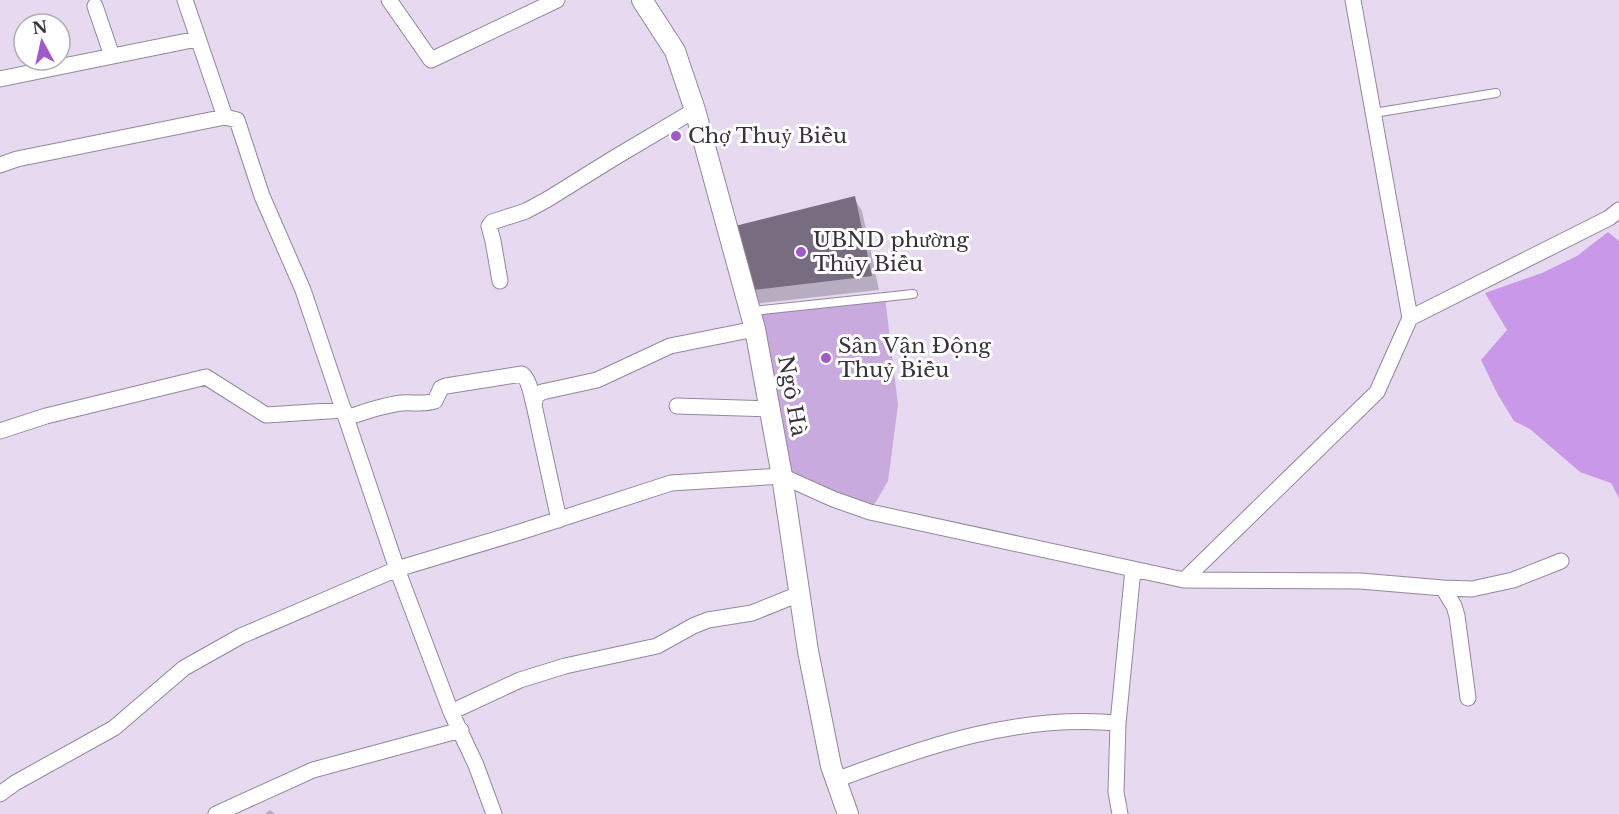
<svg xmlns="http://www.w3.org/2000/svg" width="1619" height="814" font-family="'Libre Baskerville',serif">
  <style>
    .green { fill: #c9aadf }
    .forest { fill: #c998e8 }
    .shadow { fill: #0003 }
    .building { fill: #786c81 }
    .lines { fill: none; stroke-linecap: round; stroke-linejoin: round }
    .service-casing { stroke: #94879c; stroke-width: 10 }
    .minor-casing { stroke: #94879c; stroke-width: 17 }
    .tertiary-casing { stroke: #94879c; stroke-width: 22 }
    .service { stroke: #fff; stroke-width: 8 }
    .minor { stroke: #fff; stroke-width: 15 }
    .tertiary { stroke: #fff; stroke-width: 20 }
    .poi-dot { fill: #a158cb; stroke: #fff; stroke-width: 2 }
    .labels { text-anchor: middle; stroke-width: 6; stroke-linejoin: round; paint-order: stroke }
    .poi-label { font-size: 21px; fill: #38333c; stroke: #fff; text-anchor: start }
    .street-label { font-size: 21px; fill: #38333c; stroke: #fff }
  </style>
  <rect width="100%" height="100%" fill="#e6d9f0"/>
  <path class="green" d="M885,297L898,405L888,481L870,512L782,476L750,311Z"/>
  <path class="forest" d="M1608,232L1619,241V498L1611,483L1580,472L1530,429L1514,421L1498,395L1481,360L1507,330L1485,293L1542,273L1577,256Z"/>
  <path class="shadow" d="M854,198L862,211L879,290L754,304L746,290Z
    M270,810L275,814H265Z"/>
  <path class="building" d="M855,196L872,276L745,291L727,228Z"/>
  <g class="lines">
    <defs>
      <path id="service" d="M1374,113L1496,93
        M752,311L913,294"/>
      <path id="minor" d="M185,0L225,117L237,120L262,196L303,290L397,569L451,712L476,765L494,814
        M389,0L431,60L557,0
        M95,6L112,56
        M0,79L197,39
        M0,165L17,159L225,117
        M500,281L493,241L489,226L492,222L526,211L548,199L614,158L695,110
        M1410,318L1609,218L1619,210
        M677,406L770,409
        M346,418C365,412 382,405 402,403C413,402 423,405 435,401L441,388L446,386L522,374C530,380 531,395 534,405
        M0,431L46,416L206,377L266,415L344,410
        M559,520L534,405L536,396L542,392L597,380L670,346L755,329
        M1184,580L1360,581L1443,588L1472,589L1513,580L1561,561
        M1443,588L1454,606L1457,616L1468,698
        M451,712L520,680L565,666L657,646L693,626L708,620L752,613L799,594
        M836,780C928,745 1019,714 1118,723
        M0,794L15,783L114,728L184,668L241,636L397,569L520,532L671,483L782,476L833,499L870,512L1184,580L1377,392L1410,318L1353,0
        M216,814L313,770L461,730
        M1120,814L1116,792L1118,723L1133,569"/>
      <path id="tertiary" d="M642,0L675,51L695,110L755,329L782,476L808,651L831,766L848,814"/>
    </defs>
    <use href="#service" class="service-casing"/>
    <use href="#minor" class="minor-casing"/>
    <use href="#tertiary" class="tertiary-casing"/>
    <use href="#service" class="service"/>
    <use href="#minor" class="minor"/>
    <use href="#tertiary" class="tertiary"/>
  </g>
  <g class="poi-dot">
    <circle cx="676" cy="136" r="6"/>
    <circle cx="801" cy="252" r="6"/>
    <circle cx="826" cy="358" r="6"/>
  </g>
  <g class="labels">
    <g class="poi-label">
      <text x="688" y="143">Chợ Thuỷ Biều</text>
      <text x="813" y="247">UBND phường<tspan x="813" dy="24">Thủy Biều</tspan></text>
      <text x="838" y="353">Sân Vận Động<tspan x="838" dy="24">Thuỷ Biều</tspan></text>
    </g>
    <g class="street-label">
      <text transform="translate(792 396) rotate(80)" y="7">Ngô Hà</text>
    </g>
  </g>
  <g transform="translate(42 42) rotate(352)"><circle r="28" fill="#ffffff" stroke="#afadb1" stroke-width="1.5"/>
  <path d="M0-4.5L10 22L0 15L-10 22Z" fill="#a158cb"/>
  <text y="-9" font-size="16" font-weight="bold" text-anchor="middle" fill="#38333c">N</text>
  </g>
</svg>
